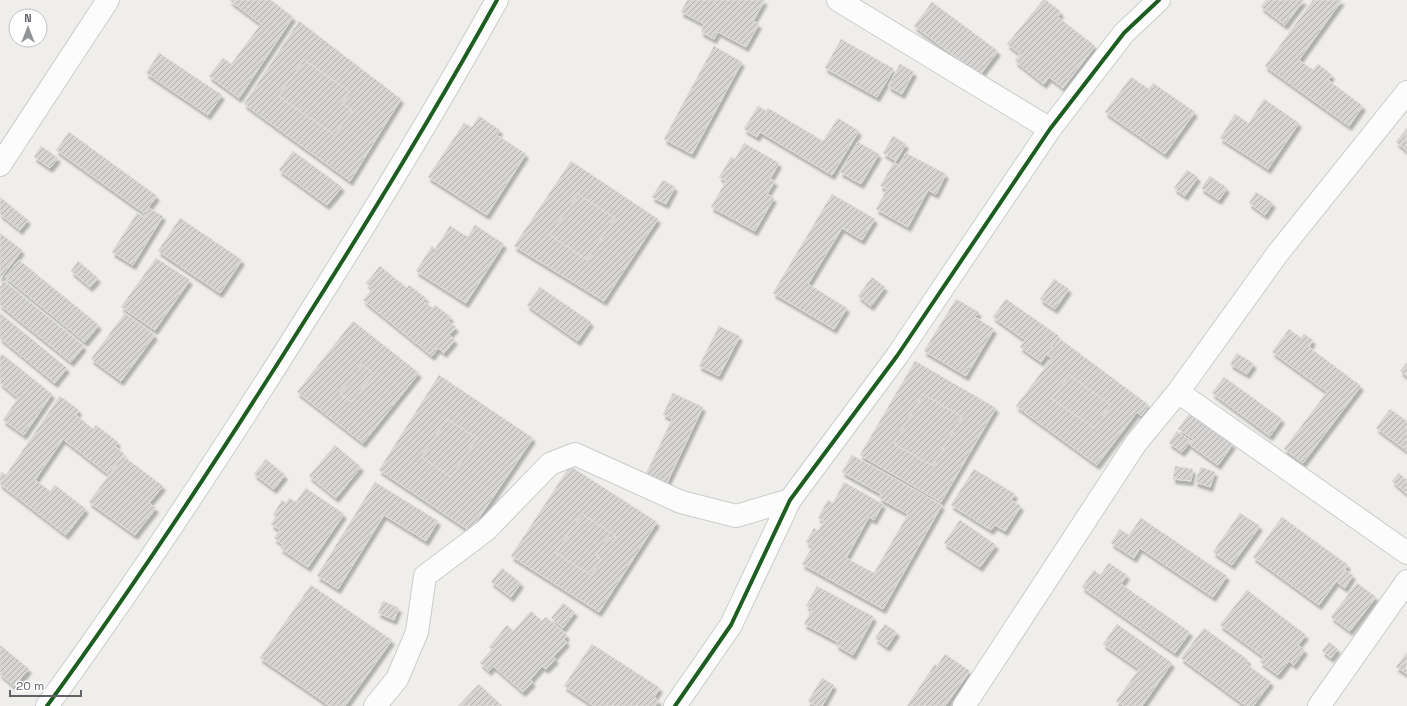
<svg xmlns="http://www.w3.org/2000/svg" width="1407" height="706" font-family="'Space Grotesk',sans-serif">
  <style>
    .building { fill: url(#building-hatch); stroke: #deddd9; fill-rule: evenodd; filter: url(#shadow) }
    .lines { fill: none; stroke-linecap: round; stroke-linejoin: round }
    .street-casing { stroke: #cbcccc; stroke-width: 24 }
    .street { stroke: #fdfcfc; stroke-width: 22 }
    .cycleway-casing { stroke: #fff; stroke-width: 6 }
    .cycleway { stroke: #1b5e20; stroke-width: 4 }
  </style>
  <defs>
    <pattern id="building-hatch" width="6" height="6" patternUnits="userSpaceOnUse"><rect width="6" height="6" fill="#d6d5d3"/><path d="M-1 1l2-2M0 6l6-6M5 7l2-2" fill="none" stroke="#b1b0af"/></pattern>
    <filter id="shadow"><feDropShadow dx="2.5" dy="4.5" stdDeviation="1" flood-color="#0004"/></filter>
  </defs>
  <rect width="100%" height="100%" fill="#efeeea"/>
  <path class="building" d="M229,0H271L293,17L239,98L209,76L223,58L231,64L261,24Z
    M687,0H765L753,21L759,24L746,47L718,32L714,39L701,32L704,24L681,12Z
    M1043,0H1046L1061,12L1058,17L1095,46L1063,88L1049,77L1044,84L1015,61L1020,54L1007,44Z
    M1266,0H1304L1285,25L1261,7Z
    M1313,0H1342L1299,60L1313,70L1318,64L1332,75L1328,80L1363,106L1349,126L1265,66Z
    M932,2L998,51L980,75L914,26Z
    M299,21L401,99L350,181L244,104ZM304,60L350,92L342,103L352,110L335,135L278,96Z
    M841,39L894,69L877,97L825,68Z
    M714,46L742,62L692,154L664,139Z
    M159,53L222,95L208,115L146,73Z
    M304,60L350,92L342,103L352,110L335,135L278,96Z
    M900,64L914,72L902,94L888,86Z
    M1131,77L1149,89L1153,83L1195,112L1165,154L1105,112Z
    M1264,99L1299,123L1268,169L1220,138L1235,114L1249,123Z
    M758,106L766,111L768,108L823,141L838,118L859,131L832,175L760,132L757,137L744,129Z
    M479,116L500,130L497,135L526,154L487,215L428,177L464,123L472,127Z
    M1407,128V151L1396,142Z
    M69,132L157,196L144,213L56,150Z
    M893,136L906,144L896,161L883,153Z
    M858,142L879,154L861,184L840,172Z
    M744,143L779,163L770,179L775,181L767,194L774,198L755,231L711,207L726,181L719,177L731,157L735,159Z
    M41,146L58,158L50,168L34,157Z
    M293,151L342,187L327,205L279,170Z
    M906,153L946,174L936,194L928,190L908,227L876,209L887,189L880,186L894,162L899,166Z
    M571,161L658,219L604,301L514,246ZM578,194L615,218L587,260L550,235Z
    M1187,170L1198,177L1185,196L1174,188Z
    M1210,176L1227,188L1219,200L1201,188Z
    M663,180L675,187L666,204L652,197Z
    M1256,192L1273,203L1265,215L1249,203Z
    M578,194L615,218L587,260L550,235Z
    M832,194L875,219L862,240L842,228L808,284L847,308L834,329L773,293Z
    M0,197L28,220L20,230L0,214Z
    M149,208L163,216L133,265L112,252L137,213L144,217Z
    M180,218L242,260L220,293L158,251Z
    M475,225L504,244L466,303L416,271L432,246L435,249L450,226L468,237Z
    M0,233L22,250L0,279Z
    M156,258L190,280L155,330L121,307Z
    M19,260L99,325L85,342L5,277Z
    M78,261L98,278L90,287L71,271Z
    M380,266L407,288L409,285L426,298L423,301L433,308L435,305L451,317L448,321L456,327L449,335L455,340L444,353L438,348L432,356L363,300L373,289L366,283Z
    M872,277L885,287L871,306L858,296Z
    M1054,279L1069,289L1055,309L1040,299Z
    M4,281L84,346L71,362L0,305V287Z
    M540,287L591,322L578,341L527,305Z
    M956,299L979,312L975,317L994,329L966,376L924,351Z
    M1006,299L1059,336L1041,362L1020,347L1025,340L993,317Z
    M0,313L67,368L55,383L0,338Z
    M125,313L155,335L121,381L91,359Z
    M353,321L419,373L363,443L297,392ZM362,364L374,374L351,402L340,393Z
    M719,326L740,336L719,376L699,366Z
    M1289,329L1301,338L1304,334L1313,340L1309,347L1361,386L1303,463L1284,449L1327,392L1272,352Z
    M1060,339L1149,405L1141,416L1137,412L1097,465L1016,406L1052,358L1047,355ZM1069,375L1111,405L1094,428L1052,399Z
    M1237,353L1254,364L1247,374L1230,364Z
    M2,354L52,394L24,435L3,420L18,398L0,383V357Z
    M915,361L996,408L941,502L860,455ZM923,394L962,417L933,466L894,444Z
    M1407,362V376L1400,371Z
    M362,364L374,374L351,402L340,393Z
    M439,375L533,438L470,531L379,470ZM447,419L477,438L451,477L421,457Z
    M1069,375L1111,405L1094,428L1052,399Z
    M1224,377L1282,419L1270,436L1212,393Z
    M673,393L703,407L665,487L644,478L672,419L663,414Z
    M923,394L962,417L933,466L894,444Z
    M60,396L79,410L76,415L93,429L96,425L118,442L115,446L124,454L109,475L63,439L35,480L50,491L55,485L86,509L66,535L0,484V475L2,472L6,475Z
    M1390,409L1407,421V451L1376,428Z
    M1189,414L1233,444L1218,465L1190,445L1193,439L1178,429Z
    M447,419L477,438L451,477L421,457Z
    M1177,431L1191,441L1182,452L1169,443Z
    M335,445L361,467L336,498L309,476Z
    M852,455L942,505L883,609L802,564L813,546L806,542L814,528L818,531L824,521L818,518L828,500L833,503L844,482L883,504L874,520L869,517L846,558L874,573L908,514L879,498L881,494L842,472Z
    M123,456L163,486L149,503L156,508L135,535L89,502Z
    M266,459L285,475L274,489L254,474Z
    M570,466L657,522L599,612L511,556ZM582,514L616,536L613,541L608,537L596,556L601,559L591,575L556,553Z
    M1175,466L1193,469L1191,481L1173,479Z
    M1201,467L1215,472L1210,487L1195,482Z
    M974,469L1015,494L1011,500L1021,506L1005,531L995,525L991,530L951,505Z
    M1399,473L1407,480V494L1392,481Z
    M375,482L438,521L426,541L384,515L338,589L317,576Z
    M306,488L344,514L308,567L280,548L283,545L274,538L280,530L271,524L276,517L273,515L282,500L286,503L289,498L296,502Z
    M1240,513L1260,526L1232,565L1213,552Z
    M582,514L616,536L613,541L608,537L596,556L601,559L591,575L556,553Z
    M1282,517L1348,565L1319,605L1253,557Z
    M1141,518L1227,576L1213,597L1140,548L1134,558L1111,543L1120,529L1129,535Z
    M960,520L996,545L980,567L944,543Z
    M1109,563L1127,575L1121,584L1190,632L1175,653L1082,587L1094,570L1100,575Z
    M502,568L521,583L511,597L491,582Z
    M1345,570L1353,575L1345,588L1337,582Z
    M1357,583L1376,597L1350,631L1331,617Z
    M311,585L392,640L345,706H330L260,658Z
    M817,586L874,617L853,655L836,645L838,642L804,624L812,609L806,606Z
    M1247,590L1306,635L1298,645L1305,650L1294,665L1289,661L1278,675L1260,662L1264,657L1220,625Z
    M383,601L399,608L394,620L378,613Z
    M563,603L575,612L563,628L551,618Z
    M531,611L542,621L546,617L567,635L564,639L567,642L553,657L556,659L546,669L542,666L530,680L533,682L523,692L493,666L489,671L480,663L492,649L489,647L507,625L513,631Z
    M885,624L897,632L887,647L875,638Z
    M1117,624L1172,663L1142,706H1124L1116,701L1139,669L1103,644Z
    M1204,628L1248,660L1246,664L1271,682L1253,706H1246L1181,658Z
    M1329,642L1338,649L1331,658L1322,651Z
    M592,644L660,688L654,697L659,701L655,706H594L564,686Z
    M0,645L29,669L14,686L0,674Z
    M1407,652V674L1396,667Z
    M945,654L970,671L945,706H907L935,664L937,666Z
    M822,678L834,685L822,706H816L808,701Z
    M479,684L502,706H458Z"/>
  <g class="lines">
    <defs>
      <path id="street" d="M838,0L1050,129
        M0,165L108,0
        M1178,392L1407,553
        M47,706C137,582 221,454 302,325C370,218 436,110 497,0
        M375,706L397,679L417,632L425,576L486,530L550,464L575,454L681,502L736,516L790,500
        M675,706L731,625L790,500L897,356L1050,129L1124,33L1159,0
        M964,706L1136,443L1178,392L1278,253L1407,92
        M1319,706L1407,581"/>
    </defs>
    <use href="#street" class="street-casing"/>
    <use href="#street" class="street"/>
    <defs>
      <path id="cycleway" d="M47,706C137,582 221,454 302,325C370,218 436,110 497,0
        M675,706L731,625L790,500L897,356L1050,129L1124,33L1159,0"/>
    </defs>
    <use href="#cycleway" class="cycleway-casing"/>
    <use href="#cycleway" class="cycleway"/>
  </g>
  <g transform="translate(28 28)"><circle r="19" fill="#ffffff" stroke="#bfc1c3"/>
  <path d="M0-3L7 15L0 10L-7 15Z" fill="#919496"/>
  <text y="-6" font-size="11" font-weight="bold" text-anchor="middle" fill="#5f6368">N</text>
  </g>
  <path d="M10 690v6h71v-6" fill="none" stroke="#5f6368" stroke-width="2"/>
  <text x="16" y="690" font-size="12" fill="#5f6368" stroke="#ffffff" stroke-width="3" paint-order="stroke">20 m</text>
</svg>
